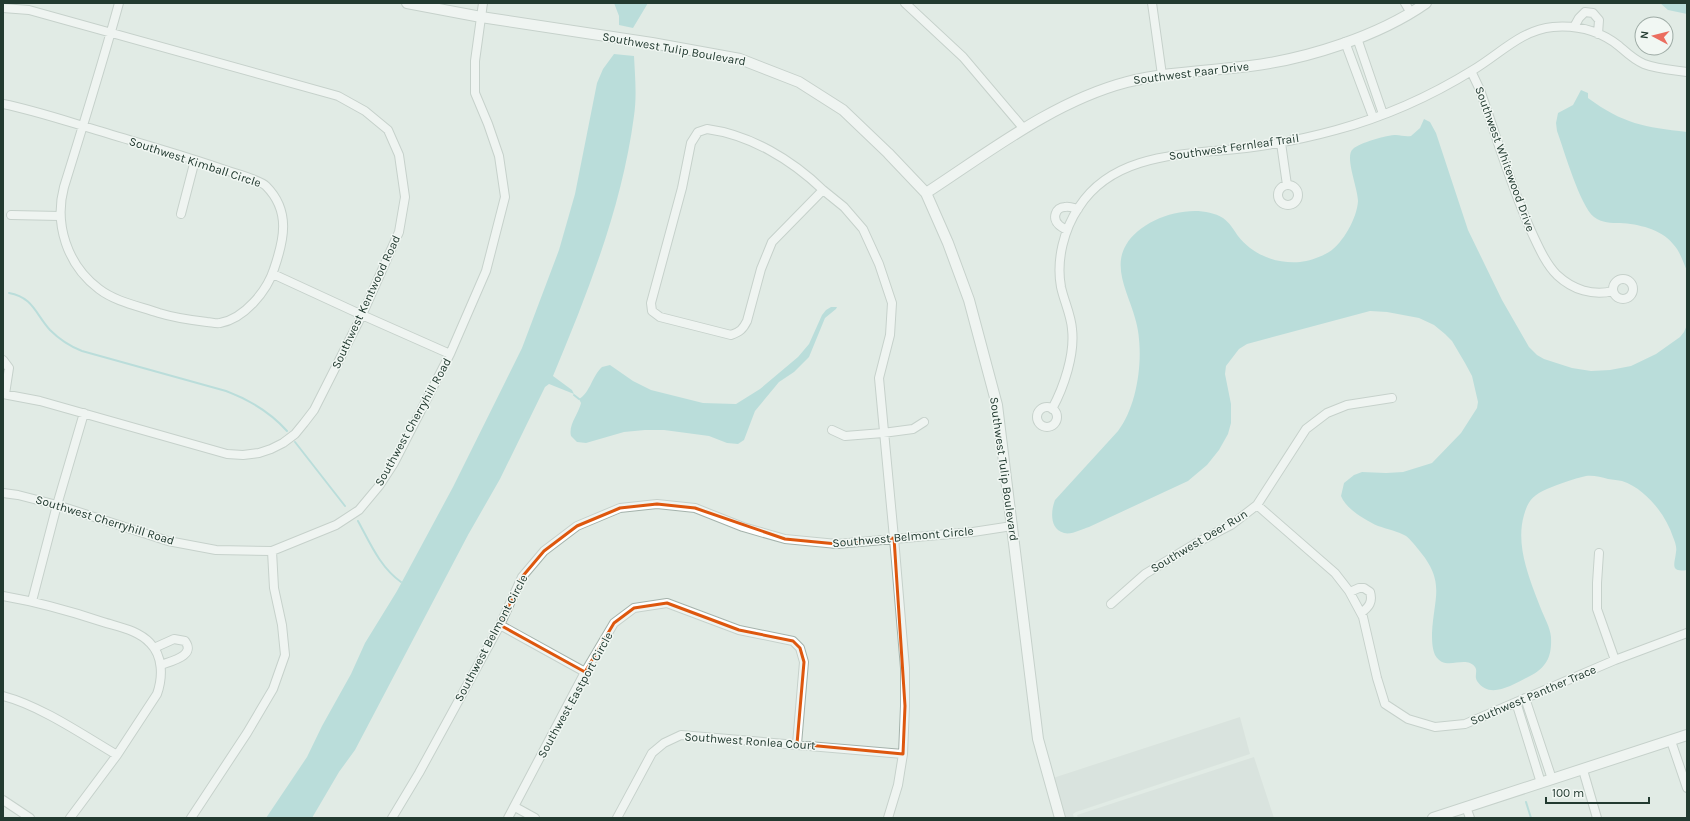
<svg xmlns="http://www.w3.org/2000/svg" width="1690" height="821" font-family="Karla,sans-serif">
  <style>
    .built { fill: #cfdad4 }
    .water { fill: #8bcdcd }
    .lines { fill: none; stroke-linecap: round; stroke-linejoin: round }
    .stream { stroke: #8bcdcd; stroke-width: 2 }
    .minor-casing { stroke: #a4b2ab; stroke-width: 10 }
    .tertiary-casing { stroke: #a4b2ab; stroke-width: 12 }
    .minor { stroke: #fff; stroke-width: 8 }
    .tertiary { stroke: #fff; stroke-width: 10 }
    .marked { fill: none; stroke: #de570e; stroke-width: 3; stroke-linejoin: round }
    .labels { text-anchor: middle; stroke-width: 3; stroke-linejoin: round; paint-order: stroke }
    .street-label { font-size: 12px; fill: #223a30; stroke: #f1f7f3 }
  </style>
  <rect width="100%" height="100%" fill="#e1ebe5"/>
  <path class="built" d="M1240,717L1250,754L1076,812L1073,814L1074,818H1064L1053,778Z
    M1254,757L1274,818H1078L1077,815Z"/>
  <path class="water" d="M614,3H648L633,28L619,25V16Z
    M1660,3H1687V14L1668,10Z
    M614,54L634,56C635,76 637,96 634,116C622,207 588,292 553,376L572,390L574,394L549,384L545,387L500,479L468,535L355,750L339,772L312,818H266L307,757L322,726L351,674L365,643L397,591L453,487L522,348L559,250L575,194L597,83L603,69Z
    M1581,90L1588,93V98C1623,124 1645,127 1687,132V271C1683,262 1680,251 1673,244C1661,229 1638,224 1620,223C1611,223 1602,223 1594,217C1580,206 1564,150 1557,131L1556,123L1558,113L1573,105Z
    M1424,119L1430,122L1436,133L1468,230L1502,300L1529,347L1537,355L1544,359L1572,368L1591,371L1610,370L1631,366L1656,354L1680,337L1684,332L1687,325V570C1669,573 1675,563 1676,552C1677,547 1675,542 1673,537C1666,515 1646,489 1622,481C1618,480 1613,480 1608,479C1601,477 1593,475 1586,476C1573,479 1559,484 1547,489C1533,495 1528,501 1524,515C1515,546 1530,580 1541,609C1544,617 1550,627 1551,637C1552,656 1547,667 1530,676C1515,683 1490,701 1477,681C1474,676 1478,671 1475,667C1465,654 1445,673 1435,655C1432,648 1432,640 1432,633C1434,596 1446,582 1418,549C1415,545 1410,539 1406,536C1397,531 1387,529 1378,526C1365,520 1346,509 1341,496L1344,483L1354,475L1362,472L1386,473L1403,472L1432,463L1461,433L1477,408L1478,402L1472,376L1465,363L1452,341L1445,334L1434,325L1419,318L1387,312L1370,311L1247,344L1239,349L1226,366L1225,374L1231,404V423L1228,434L1219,450L1207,465L1188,481L1089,527C1082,529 1072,535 1064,533C1049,529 1051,510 1055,500L1118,431C1139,404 1145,350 1135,318C1129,295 1112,268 1126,245C1142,217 1195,201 1223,218C1229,222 1234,230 1238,236C1253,255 1276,264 1300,262C1309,261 1321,257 1329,252C1343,243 1357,218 1358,201C1358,188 1344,156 1353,149C1359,143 1387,135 1396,135C1401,135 1405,137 1411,136L1420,128Z
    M831,307H837L836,309L825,318L809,357L794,372L779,382L760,405L755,411L744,440L738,444L727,443L709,436L664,430H645L624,432L586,443L577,442L571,436C568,425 579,413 581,403L579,399C590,393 592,376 602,367L610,365L633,381L651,390L703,403L736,404L760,389L798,357L809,344L822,315L826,310Z"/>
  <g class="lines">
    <path class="stream" d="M9,293C33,297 36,315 50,330C60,340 69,346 82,351L226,391C250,400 270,412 287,431
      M574,395L579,399
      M295,442L345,506
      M358,521C370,543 380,567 401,582
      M1526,802L1531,818"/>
    <defs>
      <path id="minor" d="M905,3L963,57L1024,129
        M1152,3L1162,75
        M1405,3L1411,13
        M3,8L29,10L338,96L365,111L388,130L399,155L405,197L399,232L362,315L314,410L304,423L295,434L283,443L271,449L259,453L243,455L227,454L40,401L3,394
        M1574,27L1579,18L1585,12L1593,13L1599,20L1598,34
        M1357,38L1383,114
        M1345,42L1373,117
        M1471,71L1480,90C1497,138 1511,187 1532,233C1539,248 1546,264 1557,275C1573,290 1593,296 1613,291
        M3,104C33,110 63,120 93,129C138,143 183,155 228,171C237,174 260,180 266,186C291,211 284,240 274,269C267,291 244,319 220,323C216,324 211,322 207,322C190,320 175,318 159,313C139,306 116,302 99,289C67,265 54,224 64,187C83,126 102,65 119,3
        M707,129C751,135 792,160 823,190L772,242L761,269L747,321C743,329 740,332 731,335L660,317L652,311L651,303L682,188L691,143L698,132Z
        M1281,143L1287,185
        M1278 195a10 10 0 1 1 20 0a10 10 0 1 1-20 0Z
        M823,190L844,207L863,229L879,264L892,303L890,335L879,378L894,538L905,668V706L903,754L898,785L888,818
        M181,214L195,160
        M11,215L60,216
        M1067,230C1065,229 1061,227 1059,225C1052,219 1055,207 1065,207C1069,206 1074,208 1078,209
        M273,274L362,315L450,354
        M1613 289a10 10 0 1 1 20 0a10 10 0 1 1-20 0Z
        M3,360L9,368L5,394
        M1037 417a10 10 0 1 1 20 0a10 10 0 1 1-20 0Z
        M1052,409C1064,387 1075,354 1072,329C1071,315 1064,301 1061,287C1056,260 1064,229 1079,207C1115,151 1188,155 1246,148C1277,144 1307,138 1336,130C1384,117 1431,96 1473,70C1500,54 1521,30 1553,27C1577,25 1600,31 1619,46C1627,53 1634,60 1644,64C1657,69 1673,70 1687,72
        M832,430L845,436L883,433L913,429L924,422
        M3,493L18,495L57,505L168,541L216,550L272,551L336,525L359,510L379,486L394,463L450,354L486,271L505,197L499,156L488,124L475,93V61L483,3
        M1257,505L1335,573L1349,591L1363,617L1377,678L1385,704L1408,719L1435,727L1465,724L1615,660L1687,633
        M1599,553L1597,583V609L1615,660
        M1350,592L1359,588H1364L1370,592C1373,602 1369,607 1361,613
        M3,596C38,602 70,611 103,622C119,627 138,630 150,643C163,656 163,677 157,694L117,755L70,818
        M32,601L57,505L84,413
        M1111,604L1145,574L1198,542L1231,525L1257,505L1306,429L1327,413L1347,405L1392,398
        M500,625L585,672
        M154,648L174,639L185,641C196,656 171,661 161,665
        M3,696C41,706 83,735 117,755
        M1525,698L1552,779
        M1516,702L1541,783
        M1671,741L1687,788
        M1583,770L1597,818
        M3,800L30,818
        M515,807L535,818
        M1466,807L1470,818
        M191,818L247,733L273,689L285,655L282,625L274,588L272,551
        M392,818L419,773L500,625L522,577L544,551L577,526L620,508L657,504L695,508L743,527L785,539L837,544L973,532L1012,526
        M508,818L585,672L614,623L634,608L667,603L739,630L793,641L800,648L804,662L797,744
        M617,818L652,753L664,743L681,735L903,754"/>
      <path id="tertiary" d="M407,3L481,17L652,43L740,59L799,82L843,110L888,153L926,193L948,243L969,300L997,405L1038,739L1060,818
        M926,193C989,152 1054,101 1127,82C1167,72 1209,71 1250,66C1307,59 1379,36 1426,3
        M1433,818L1687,735"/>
    </defs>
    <use href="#minor" class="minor-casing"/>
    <use href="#tertiary" class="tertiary-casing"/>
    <use href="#minor" class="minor"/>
    <use href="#tertiary" class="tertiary"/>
  </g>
  <path d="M0 0H1690V821H0ZM657,504L695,508L785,539L837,544L894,538L905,706L903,754L797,744L804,662L800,648L793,641L739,630L667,603L634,608L614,623L585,672L500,625L522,577L544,551L577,526L620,508Z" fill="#e1ebe5" fill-opacity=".55" fill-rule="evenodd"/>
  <path class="marked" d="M657,504L695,508L785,539L837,544L894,538L905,706L903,754L797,744L804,662L800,648L793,641L739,630L667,603L634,608L614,623L585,672L500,625L522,577L544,551L577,526L620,508Z"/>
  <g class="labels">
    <g class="street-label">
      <text transform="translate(674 49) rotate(10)" y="4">Southwest Tulip Boulevard</text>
      <text transform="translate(1191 73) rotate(-7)" y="4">Southwest Paar Drive</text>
      <text transform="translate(1234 147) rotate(-8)" y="4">Southwest Fernleaf Trail</text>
      <text transform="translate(1505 159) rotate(70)" y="4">Southwest Whitewood Drive</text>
      <text transform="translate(195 162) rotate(18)" y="4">Southwest Kimball Circle</text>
      <text transform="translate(366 302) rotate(-65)" y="4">Southwest Kentwood Road</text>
      <text transform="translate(413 422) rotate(-61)" y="4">Southwest Cherryhill Road</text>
      <text transform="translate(1004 469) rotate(82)" y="4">Southwest Tulip Boulevard</text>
      <text transform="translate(105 520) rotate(17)" y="4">Southwest Cherryhill Road</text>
      <text transform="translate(903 537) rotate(-5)" y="4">Southwest Belmont Circle</text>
      <text transform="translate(1199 541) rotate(-31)" y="4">Southwest Deer Run</text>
      <text transform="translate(491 638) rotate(-62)" y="4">Southwest Belmont Circle</text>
      <text transform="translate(575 695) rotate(-61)" y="4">Southwest Eastport Circle</text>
      <text transform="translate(1533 695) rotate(-23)" y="4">Southwest Panther Trace</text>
      <text transform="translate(750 741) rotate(4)" y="4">Southwest Ronlea Court</text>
    </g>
  </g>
  <rect width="1690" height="821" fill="none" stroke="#223a30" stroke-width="8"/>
  <g transform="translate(1654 36) rotate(277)"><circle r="19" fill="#f1f7f3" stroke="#9eaba5"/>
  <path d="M0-3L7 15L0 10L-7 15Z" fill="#eb6d5f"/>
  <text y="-6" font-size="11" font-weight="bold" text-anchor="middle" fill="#223a30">N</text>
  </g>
  <path d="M1546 797v6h103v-6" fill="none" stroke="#223a30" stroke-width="2"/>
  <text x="1552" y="797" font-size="12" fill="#223a30" stroke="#f1f7f3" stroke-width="3" paint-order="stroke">100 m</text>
</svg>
